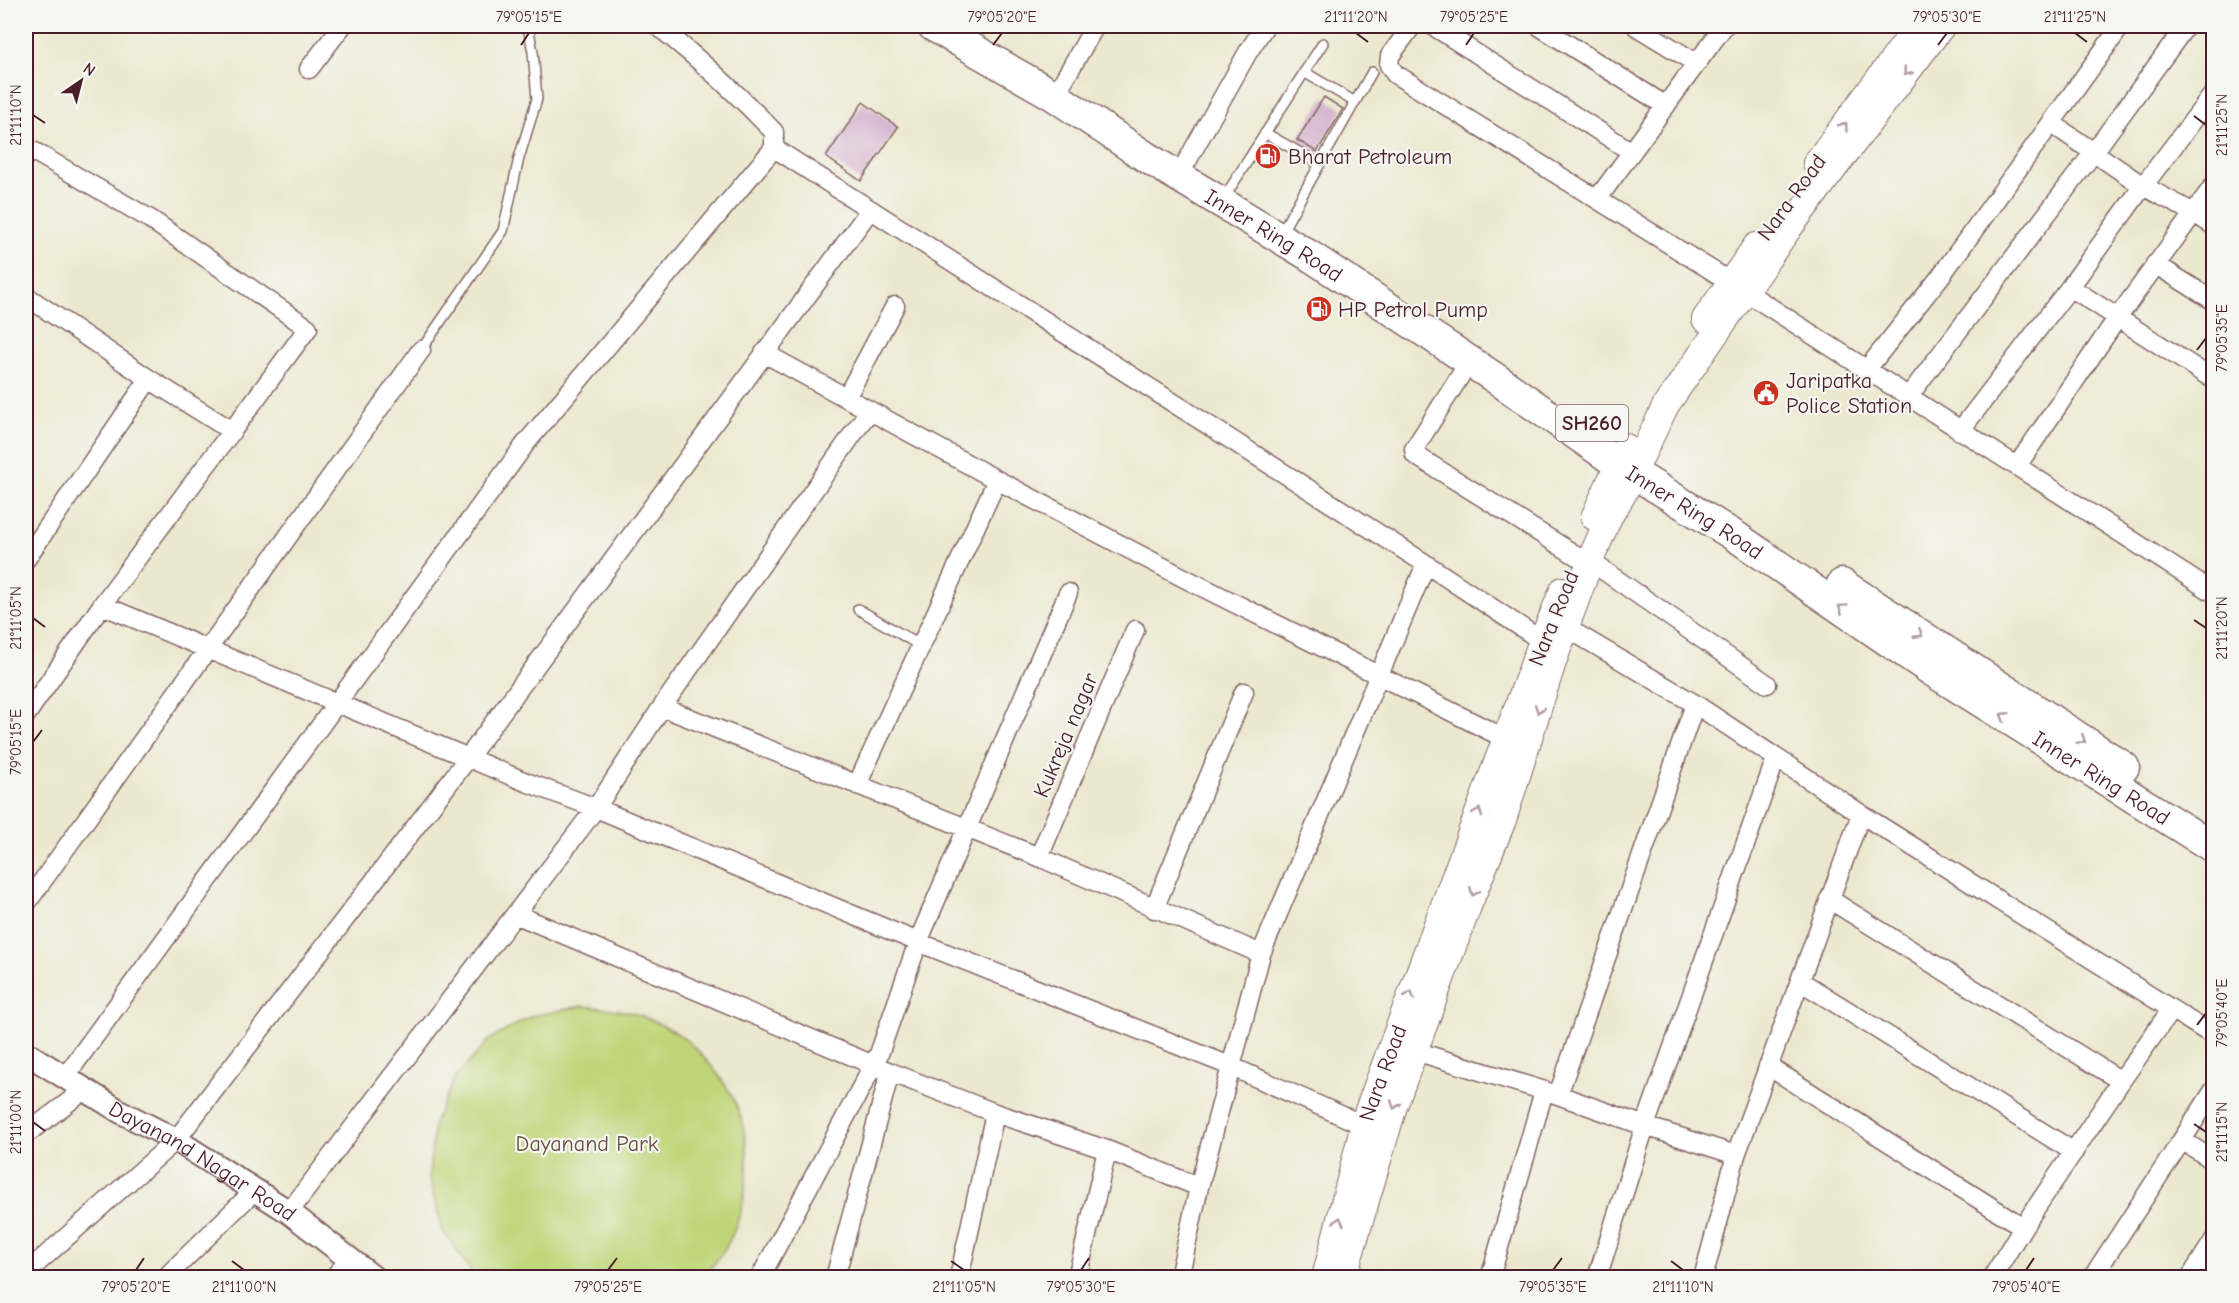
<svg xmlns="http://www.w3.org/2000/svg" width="2239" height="1303" font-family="'Comic Neue',sans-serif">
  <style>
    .green { fill: #c0d578; stroke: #857a52; stroke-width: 1.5 }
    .building { fill: #d3adcc }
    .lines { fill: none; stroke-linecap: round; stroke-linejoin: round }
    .service-casing { stroke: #836564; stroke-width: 12 }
    .minor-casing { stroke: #836564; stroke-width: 21 }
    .tertiary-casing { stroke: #836564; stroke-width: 26 }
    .secondary-casing { stroke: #836564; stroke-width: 28 }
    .trunk-casing { stroke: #836564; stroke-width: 33 }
    .service { stroke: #fff; stroke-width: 9 }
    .minor { stroke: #fff; stroke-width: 18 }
    .tertiary { stroke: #fff; stroke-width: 22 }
    .secondary { stroke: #fff; stroke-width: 26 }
    .trunk { stroke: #fff; stroke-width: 30 }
    .oneway { stroke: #ae9aa0 }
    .ticks { fill: none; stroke: #4a1f2b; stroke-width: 2 }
    .labels { text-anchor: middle; stroke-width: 4.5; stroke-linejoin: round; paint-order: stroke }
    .shield { fill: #f6f6f2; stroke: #7e6067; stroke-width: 1.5 }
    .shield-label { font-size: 21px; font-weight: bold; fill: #4a1f2b }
    .poi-label { font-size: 22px; fill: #4a1f2b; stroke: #f6f6f2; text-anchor: start }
    .street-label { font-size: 22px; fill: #4a1f2b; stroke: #f6f6f2 }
    .park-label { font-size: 22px; fill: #684c3e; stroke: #f6f6f2 }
    .neatline { fill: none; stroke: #4a1f2b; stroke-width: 2 }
    .ticks-label { font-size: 15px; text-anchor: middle; fill: #4a1f2b }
  </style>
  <rect width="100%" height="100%" fill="#f6f6f2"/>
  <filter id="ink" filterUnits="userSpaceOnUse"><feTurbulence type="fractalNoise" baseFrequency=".0167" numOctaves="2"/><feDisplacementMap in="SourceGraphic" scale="12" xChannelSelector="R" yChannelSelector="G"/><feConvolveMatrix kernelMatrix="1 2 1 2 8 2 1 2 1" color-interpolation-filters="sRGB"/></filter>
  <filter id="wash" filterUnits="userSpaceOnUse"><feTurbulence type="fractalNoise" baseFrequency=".008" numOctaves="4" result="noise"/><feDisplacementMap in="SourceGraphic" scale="24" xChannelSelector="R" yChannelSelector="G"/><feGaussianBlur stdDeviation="1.35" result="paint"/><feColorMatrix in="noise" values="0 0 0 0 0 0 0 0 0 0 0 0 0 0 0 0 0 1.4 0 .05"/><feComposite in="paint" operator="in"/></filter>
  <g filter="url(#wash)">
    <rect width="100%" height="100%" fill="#ece8cf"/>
    <path class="green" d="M582,1006C598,1008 616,1008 632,1013C644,1016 667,1027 678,1034C701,1050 730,1085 739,1112C757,1166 745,1239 701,1277H475L442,1230L429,1177L434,1123L455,1078L489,1040L532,1016Z"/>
    <g id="blocks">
      <path class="building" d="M1324,97L1343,109L1317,152L1297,140Z
        M863,102L898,127L861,181L826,157Z"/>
    </g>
  </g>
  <g filter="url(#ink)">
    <use href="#blocks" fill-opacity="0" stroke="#836564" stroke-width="1.5"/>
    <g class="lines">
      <defs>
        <path id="service" d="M1304,72L1355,102
          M1265,133L1320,164
          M1229,190L1323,43
          M1286,224L1372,72
          M421,350L503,231L519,158L537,99L533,52L528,26
          M858,609L921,646"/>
        <path id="minor" d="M658,26C699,59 738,94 774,132V148
          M1412,26L1390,56L1389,65L1395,74L1729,281L2214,593
          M1433,26L1632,152
          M1539,26L1666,106
          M1636,26L1696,63
          M309,69L342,26
          M1061,85L1095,26
          M2051,123L2143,186L2194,213L2214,226
          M26,156L29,153L35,152L150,219L308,328L232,431
          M1186,163L1248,52L1265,26
          M1598,198L1724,26
          M2155,264L2214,301
          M2070,287L2143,186L2214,93
          M26,296L149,379
          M764,353L997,480L1186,579L1506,739
          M1469,362L1414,449L1415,455L1577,556
          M1867,369L1940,277L2121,26
          M1908,397L2094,152L2186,26
          M846,398L895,306
          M1960,431L2070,287L2214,380
          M2017,466L2118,317L2214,185
          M26,559L149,379L232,431L102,605
          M1590,561L1767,684
          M1567,628L1695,704L1861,814L2214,1036
          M662,707L869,411
          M26,715L102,605L526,782L596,808L918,942L1230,1066L1363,1125
          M857,785L997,480
          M1039,857L1135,630
          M1829,899L2121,1081L2023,1227L1992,1278
          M26,904L421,350
          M1154,909L1244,692
          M515,914L890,1072L995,1113L1107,1150L1199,1187
          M1261,954L1426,564
          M1800,981L2074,1152
          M1415,1051L1558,1095L1645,1126L1736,1155
          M1768,1066L2023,1227
          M65,1077L526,443L774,148L1426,564L1542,641
          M2121,1081L2171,1010
          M1558,1095L1695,704
          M26,1134L86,1089
          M2182,1140L2214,1090
          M289,1212L596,808L662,707L1039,857L1261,954L1199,1187L1179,1278
          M26,1273L176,1140L468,758L870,210
          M165,1278L255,1190
          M333,1278L350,1259
          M760,1278L879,1054L918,942L1068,593
          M835,1278L890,1072
          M959,1278L995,1113
          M1077,1278L1107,1150
          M1490,1278L1544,1091
          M1597,1278L1645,1126L1776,758
          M1703,1278L1736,1155L1861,814
          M2092,1278L2182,1140L2214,1161
          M2190,1278L2214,1240"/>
        <g id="tertiary">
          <path id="s1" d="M26,1053L121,1112L176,1140L289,1212L374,1278"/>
        </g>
        <g id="secondary">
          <path d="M1816,163L1918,26"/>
          <path d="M1705,319L1756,246"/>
          <path d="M1594,517L1626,447"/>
          <path id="s2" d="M1325,1278L1367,1113L1542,641L1563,590"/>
          <path d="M1343,1278L1394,1106L1467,909L1503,820L1553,662L1593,554L1609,517L1622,496L1666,405L1789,228L1942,26"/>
        </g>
        <g id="trunk">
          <path id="s3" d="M933,26L1053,95L1146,157L1310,256L1498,380L1617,463L1738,538L1929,669L2214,848"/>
          <path d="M1842,584L2124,767"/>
        </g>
      </defs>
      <use href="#service" class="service-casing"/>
      <use href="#minor" class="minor-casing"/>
      <use href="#tertiary" class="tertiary-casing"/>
      <use href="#secondary" class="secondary-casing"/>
      <use href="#trunk" class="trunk-casing"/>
      <use href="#service" class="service"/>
      <use href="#minor" class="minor"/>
      <use href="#tertiary" class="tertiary"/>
      <use href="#secondary" class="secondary"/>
      <use href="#trunk" class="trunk"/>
    </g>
    <defs><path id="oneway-chevron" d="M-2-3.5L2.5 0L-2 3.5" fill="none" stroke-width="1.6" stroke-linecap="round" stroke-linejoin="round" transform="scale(1.5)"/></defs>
    <g class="oneway">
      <use href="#oneway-chevron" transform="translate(1907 72) rotate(128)"/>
      <use href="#oneway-chevron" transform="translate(1844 126) rotate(-54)"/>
      <use href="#oneway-chevron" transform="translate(1842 608) rotate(-146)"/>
      <use href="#oneway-chevron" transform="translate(1919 634) rotate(33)"/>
      <use href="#oneway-chevron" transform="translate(1539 709) rotate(109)"/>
      <use href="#oneway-chevron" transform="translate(2004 716) rotate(-148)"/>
      <use href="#oneway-chevron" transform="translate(2082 740) rotate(33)"/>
      <use href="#oneway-chevron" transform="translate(1478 812) rotate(-69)"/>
      <use href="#oneway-chevron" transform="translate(1474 892) rotate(112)"/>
      <use href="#oneway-chevron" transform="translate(1410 995) rotate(-71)"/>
      <use href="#oneway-chevron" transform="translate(1395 1105) rotate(109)"/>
      <use href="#oneway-chevron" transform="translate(1339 1221) rotate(-76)"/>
    </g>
  </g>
  <path class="ticks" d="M1356,33L1368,42M2075,33L2087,42M521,45L529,33M993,45L1002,33M1466,45L1474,33M1938,45L1947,33M33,115L45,123M2194,116L2206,125M2197,350L2206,338M33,618L45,627M2194,620L2206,628M33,742L42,730M2197,1025L2206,1013M33,1122L45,1131M2194,1124L2206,1132M232,1261L244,1270M951,1261L964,1270M1671,1261L1683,1270M136,1270L144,1258M608,1270L617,1258M1081,1270L1089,1258M1553,1270L1562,1258M2026,1270L2034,1258"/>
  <defs>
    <symbol id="fuel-disc" viewBox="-11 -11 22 22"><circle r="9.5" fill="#c8321e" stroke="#f6f6f2"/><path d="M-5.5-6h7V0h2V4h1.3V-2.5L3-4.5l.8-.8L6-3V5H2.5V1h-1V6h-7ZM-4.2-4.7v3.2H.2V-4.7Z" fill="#fff"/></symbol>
    <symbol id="civic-disc" viewBox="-11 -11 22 22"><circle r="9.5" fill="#c8321e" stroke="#f6f6f2"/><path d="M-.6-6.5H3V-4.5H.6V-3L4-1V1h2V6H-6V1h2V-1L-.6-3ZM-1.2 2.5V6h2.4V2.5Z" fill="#fff"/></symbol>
  </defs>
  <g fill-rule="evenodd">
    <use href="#fuel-disc" x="1253" y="141" width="30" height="30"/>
    <use href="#fuel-disc" x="1304" y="294" width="30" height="30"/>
    <use href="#civic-disc" x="1751" y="378" width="30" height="30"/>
  </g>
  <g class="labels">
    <rect class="shield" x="1556" y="405" width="72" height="36" rx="4.5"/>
    <g class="shield-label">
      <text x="1592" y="430">SH260</text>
    </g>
    <g class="poi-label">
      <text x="1288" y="164">Bharat Petroleum</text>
      <text x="1338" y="317">HP Petrol Pump</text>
      <text x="1786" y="388">Jaripatka<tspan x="1786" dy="25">Police Station</tspan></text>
    </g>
    <g class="street-label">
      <text transform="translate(1791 197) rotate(-54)" y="8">Nara Road</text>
      <text dy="8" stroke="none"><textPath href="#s3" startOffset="400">Inner Ring Road</textPath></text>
      <text dy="8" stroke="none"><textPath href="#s3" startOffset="904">Inner Ring Road</textPath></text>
      <text transform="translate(1553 618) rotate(-68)" y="8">Nara Road</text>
      <text transform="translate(1065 735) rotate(-67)" y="8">Kukreja nagar</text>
      <text dy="8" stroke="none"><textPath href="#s3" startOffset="1390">Inner Ring Road</textPath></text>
      <text dy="8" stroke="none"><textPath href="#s2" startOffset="213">Nara Road</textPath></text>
      <text dy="8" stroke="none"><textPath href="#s1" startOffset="207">Dayanand Nagar Road</textPath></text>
    </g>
    <g class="park-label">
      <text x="587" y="1151">Dayanand Park</text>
    </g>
  </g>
  <rect width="2239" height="1303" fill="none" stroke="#f6f6f2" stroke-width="66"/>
  <g transform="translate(81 81) rotate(35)" stroke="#f6f6f2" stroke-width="4.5" paint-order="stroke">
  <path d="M0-4.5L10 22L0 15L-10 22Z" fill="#4a1f2b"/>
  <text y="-9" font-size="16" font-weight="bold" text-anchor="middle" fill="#4a1f2b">N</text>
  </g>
  <rect x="33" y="33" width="2173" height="1237" class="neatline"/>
  <g class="ticks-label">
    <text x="529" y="22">79°05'15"E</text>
    <text x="1002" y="22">79°05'20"E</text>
    <text x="1356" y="22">21°11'20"N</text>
    <text x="1474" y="22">79°05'25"E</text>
    <text x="1947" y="22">79°05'30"E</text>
    <text x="2075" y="22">21°11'25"N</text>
    <text transform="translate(16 115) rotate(-90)" y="5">21°11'10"N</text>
    <text transform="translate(2222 125) rotate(-90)" y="5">21°11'25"N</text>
    <text transform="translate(2222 338) rotate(-90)" y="5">79°05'35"E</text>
    <text transform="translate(16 618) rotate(-90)" y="5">21°11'05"N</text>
    <text transform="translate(2222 628) rotate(-90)" y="5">21°11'20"N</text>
    <text transform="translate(16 742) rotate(-90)" y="5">79°05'15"E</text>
    <text transform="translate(2222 1013) rotate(-90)" y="5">79°05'40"E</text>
    <text transform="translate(16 1122) rotate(-90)" y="5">21°11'00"N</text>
    <text transform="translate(2222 1132) rotate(-90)" y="5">21°11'15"N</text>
    <text x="136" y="1292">79°05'20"E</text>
    <text x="244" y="1292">21°11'00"N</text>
    <text x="608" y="1292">79°05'25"E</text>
    <text x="964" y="1292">21°11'05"N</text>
    <text x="1081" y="1292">79°05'30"E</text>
    <text x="1553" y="1292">79°05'35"E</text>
    <text x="1683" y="1292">21°11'10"N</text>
    <text x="2026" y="1292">79°05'40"E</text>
  </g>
</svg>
